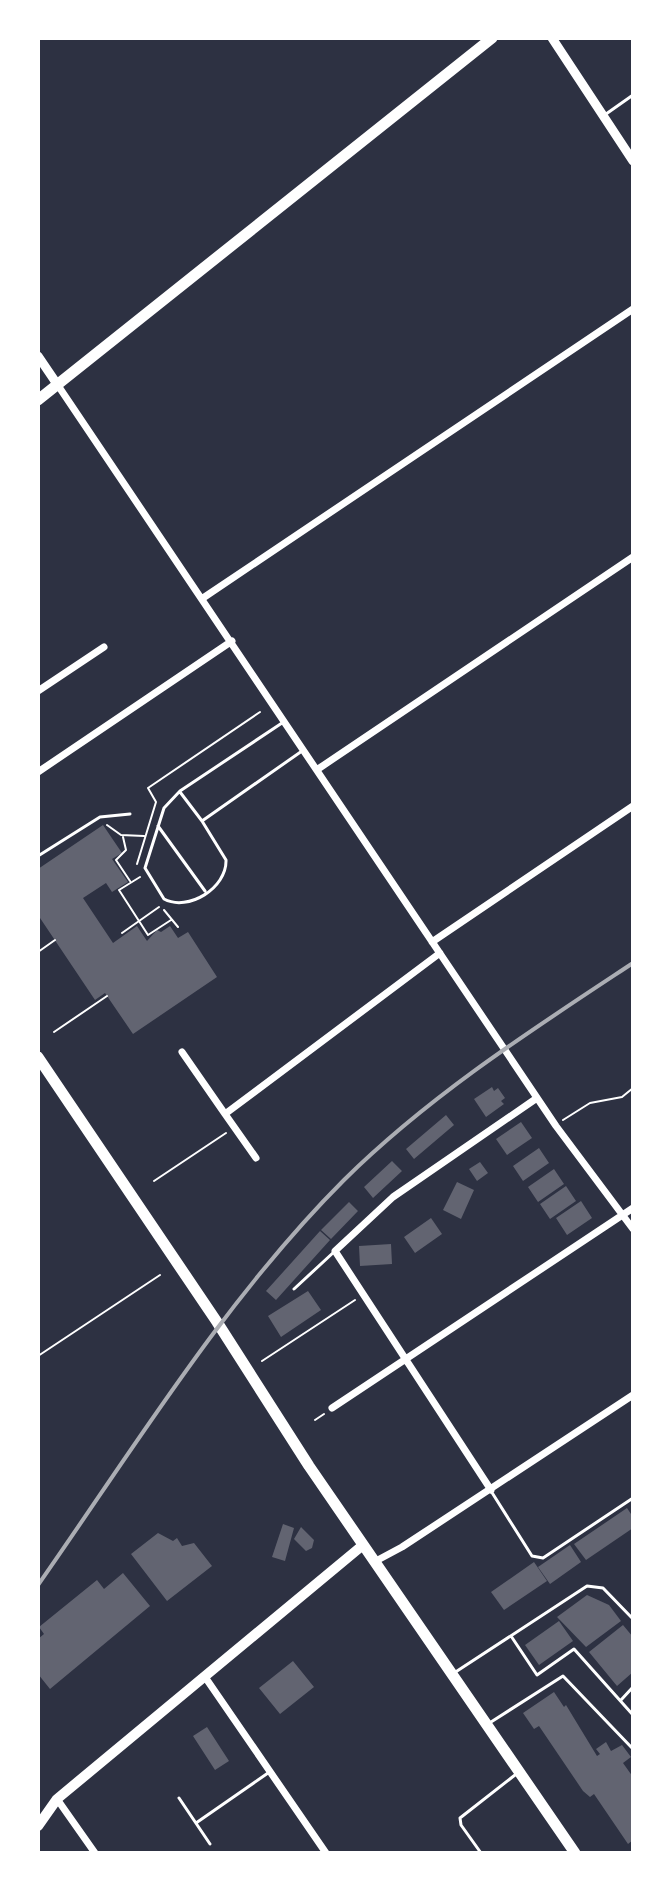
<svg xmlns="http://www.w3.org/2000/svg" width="671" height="1891" font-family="'Source Sans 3',sans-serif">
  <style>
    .building { fill: #626471 }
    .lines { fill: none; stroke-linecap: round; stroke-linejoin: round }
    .path { stroke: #fff; stroke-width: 2 }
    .service { stroke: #fff; stroke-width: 3 }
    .minor { stroke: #fff; stroke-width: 7 }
    .tertiary { stroke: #fff; stroke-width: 9 }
    .secondary { stroke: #fff; stroke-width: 10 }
    .primary { stroke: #fff; stroke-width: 11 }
    .rail { stroke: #abadb3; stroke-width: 4 }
  </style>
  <rect width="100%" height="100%" fill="#2d3142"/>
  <path class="building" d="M103,825L122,853L112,859L128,882L112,892L106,883L83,898L113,943L137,926L147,941L157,930L161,932L170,926L178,938L188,932L217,977L133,1034L105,993L95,1000L38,915V869Z
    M492,1087L494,1091L498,1088L505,1098L501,1101L504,1104L486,1117L474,1099Z
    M446,1115L454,1125L414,1159L406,1149Z
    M521,1122L532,1138L507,1155L496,1139Z
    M539,1148L549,1163L523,1181L513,1166Z
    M392,1161L402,1171L373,1198L364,1187Z
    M480,1162L488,1173L477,1181L469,1169Z
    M554,1169L564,1184L538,1202L528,1187Z
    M457,1182L474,1190L461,1219L443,1210Z
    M566,1186L576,1201L550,1219L540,1204Z
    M581,1201L592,1218L567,1235L556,1218Z
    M349,1202L358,1211L331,1239L321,1230Z
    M431,1218L442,1234L415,1253L404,1237Z
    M320,1231L330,1240L276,1300L266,1291Z
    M391,1244L392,1264L360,1266L359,1246Z
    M308,1291L321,1310L281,1337L268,1316Z
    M627,1508L633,1517V1528L586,1560L574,1544Z
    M283,1524L294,1528L285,1561L272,1557Z
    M301,1527L314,1540L312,1548L306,1551L294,1539Z
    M158,1533L173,1541L177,1538L182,1546L194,1543L212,1566L167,1601L131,1554Z
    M570,1545L581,1562L550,1584L538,1567Z
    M534,1562L547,1581L504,1610L491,1592Z
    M123,1573L150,1606L50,1689L38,1674V1639L44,1634L39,1627L97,1580L104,1589Z
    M587,1595L609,1605L621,1621L586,1647L557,1617Z
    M559,1621L573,1641L539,1665L525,1645Z
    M623,1625L633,1637V1672L617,1686L589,1652Z
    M293,1661L314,1687L280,1714L259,1688Z
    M554,1692L564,1707L566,1705L597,1756L600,1754L596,1749L606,1742L611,1751L622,1745L631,1757L623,1763L633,1777V1840L628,1844L594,1794L590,1797L583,1791L539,1726L534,1729L523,1713Z
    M207,1727L229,1761L215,1770L193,1736Z"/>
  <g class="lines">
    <path class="path" d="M107,825L121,835L144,836
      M123,837L126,850L116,860L130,881
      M137,864L156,802L148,788L260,712
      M140,877L119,890L148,935L171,920
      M164,910L178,927
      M122,933L159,907
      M38,952L55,940
      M54,1032L107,996
      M563,1120L590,1103L622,1097L633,1088
      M154,1181L226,1133
      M38,1356L160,1275
      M262,1361L355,1300
      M315,1420L324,1414"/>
    <path class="service" d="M606,114L633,95
      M282,723L180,791L164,808L145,868L164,899C188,912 227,888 226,860L202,821L302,751
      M180,792L202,821
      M158,826L205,891
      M38,856L100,817L130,814
      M294,1289L335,1251
      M491,1491L532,1556L543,1558L633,1498
      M511,1636L537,1675L574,1649L633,1715
      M454,1673L587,1586L603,1588L633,1619
      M621,1700L633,1687
      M491,1722L563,1676L633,1749
      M179,1798L210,1844
      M196,1823L268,1773
      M481,1853L461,1825L460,1818L515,1775"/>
    <path class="minor" d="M57,384L556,1126L633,1229
      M203,598L633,309
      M38,691L104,647
      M318,769L633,557
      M38,772L232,641
      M432,942L633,806
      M182,1052L225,1114
      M256,1158L225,1114L440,953
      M332,1408L633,1208
      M491,1490L335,1251L393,1197L537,1098
      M374,1562L402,1547L633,1395
      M205,1677L326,1853
      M57,1799L95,1853"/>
    <path class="tertiary" d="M552,38L633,161
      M38,356L57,384"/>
    <path class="secondary" d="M38,1826L57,1799L363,1545"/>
    <path class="primary" d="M38,400L492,38
      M38,1057L217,1322L309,1466L575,1853"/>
    <path class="rail" d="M38,1585C134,1448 225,1299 344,1180C430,1095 533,1029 633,963"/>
  </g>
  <rect width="671" height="1891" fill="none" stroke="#ffffff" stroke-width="80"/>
</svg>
